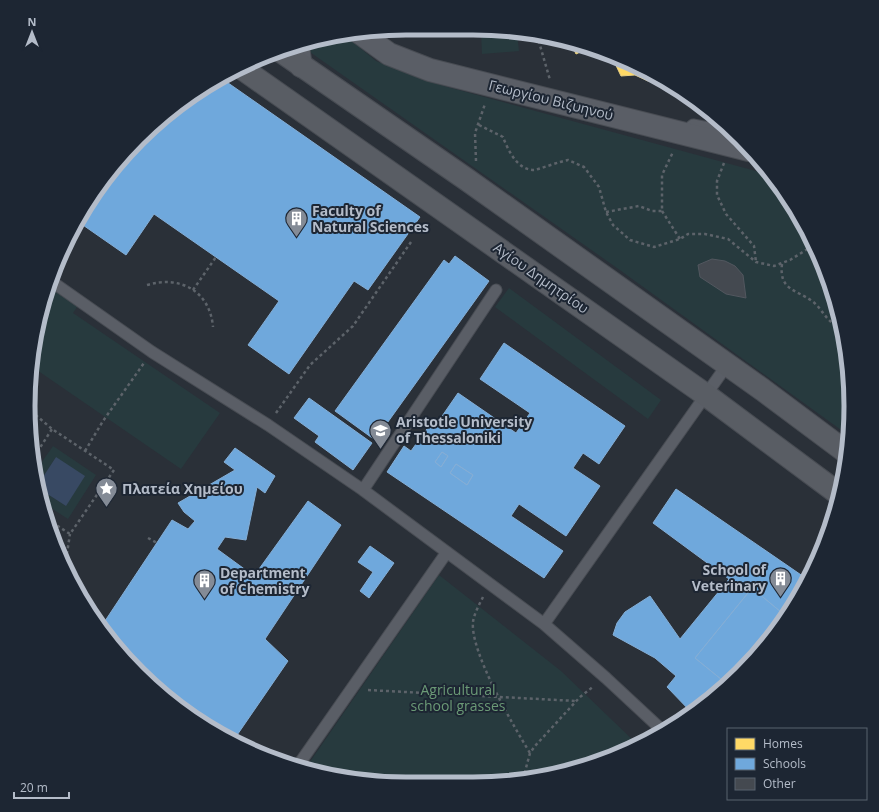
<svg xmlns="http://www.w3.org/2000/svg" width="879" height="812" font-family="'Open Sans',sans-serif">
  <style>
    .green { fill: #273a3e }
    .water { fill: #384963 }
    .homes { fill: #ffd966; stroke: #e8d084 }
    .schools { fill: #6fa8dc; stroke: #84aed6; fill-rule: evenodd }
    .building { fill: #444950; stroke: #52575f }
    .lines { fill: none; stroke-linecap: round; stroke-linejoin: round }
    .service-casing { stroke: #484c53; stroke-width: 13 }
    .tertiary-casing { stroke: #484c53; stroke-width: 24 }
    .secondary-casing { stroke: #484c53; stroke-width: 24 }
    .path { stroke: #5d636a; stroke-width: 2.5; stroke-dasharray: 3 3; stroke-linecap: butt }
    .service { stroke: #5a5e66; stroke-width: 11 }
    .tertiary { stroke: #5a5e66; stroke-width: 22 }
    .secondary { stroke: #595d64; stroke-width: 22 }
    .labels { text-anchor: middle; stroke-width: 4; stroke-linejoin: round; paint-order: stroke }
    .street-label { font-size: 14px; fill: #b4bcc9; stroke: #1d2633 }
    .poi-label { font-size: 14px; font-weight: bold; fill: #b4bcc9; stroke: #1d2633; text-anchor: start }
    .park-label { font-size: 14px; fill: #6b9a76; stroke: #1d2633 }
    .rim { fill: none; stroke: #b4bcc9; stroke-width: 5 }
  </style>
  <rect width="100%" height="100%" fill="#2a3038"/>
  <path class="green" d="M481,32L517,34L519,51L482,54Z
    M343,34L376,61L426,81L770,175L787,196L814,245L816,255L825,270L844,332L851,406L848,435L617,268L307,50L306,44L332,35Z
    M50,284L79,304L73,313L220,413L181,469L31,366L41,308Z
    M509,288L661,400L648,419L495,307Z
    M53,446L96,475L68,519L42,502L38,488L66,506L56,457L37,486C32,470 45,459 53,446Z
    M439,575L561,671L638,745L617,755L547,777L473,784L356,781L305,769Z"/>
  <path class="water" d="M56,457L85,476L66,506L38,488L37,486Z"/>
  <path class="homes" d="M571,43L589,48L576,54Z
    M611,55L618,57L656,77L648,81L635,75L621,76Z
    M680,90L683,92L688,96L680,95Z"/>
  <path class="schools" d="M221,78L420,217L368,290L354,281L289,374L248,345L279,301L154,214L126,255L80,223L135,145L176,106Z
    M455,256L489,281L375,440L335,411L444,260L449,264Z
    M504,343L625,426L599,464L583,453L573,468L600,486L566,536L519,504L511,516L563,551L544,578L387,472L404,446L411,451L434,419L438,422L458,393L516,433L530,413L480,379ZM442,452L448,456L441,467L435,462ZM456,464L473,475L467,485L450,473Z
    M309,398L372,443L353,470L315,442L319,436L294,418Z
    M235,448L275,476L265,493L257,487L246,540L225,537L217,549L254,576L308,501L341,525L265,639L288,661L233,741L217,733L157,690L101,627L172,520L188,529L195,521L184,512L178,503L235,470L224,462Z
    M442,452L448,456L441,467L435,462Z
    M456,464L473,475L467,485L450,473Z
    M676,489L807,579L787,617L752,588L695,658L727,684L692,713L667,687L676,676L655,658L613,635L617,623L625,612L650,596L680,639L729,579L653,523Z
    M370,546L394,563L369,598L360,591L373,572L358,562Z
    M752,588L787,617L740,673L727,684L695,658Z"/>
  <path class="building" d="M431,29L459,31L458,35Z
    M712,259L725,261L735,266L743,275L746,298L726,294L700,277L698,265Z"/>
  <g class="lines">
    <defs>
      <path id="service" d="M688,129L693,125L714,129L717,136
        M51,281L152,352L268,425L363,490L544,624L606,678L663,731
        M363,490L496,290
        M544,624L727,365
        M297,767L447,552"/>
      <path id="tertiary" d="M360,33L389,54L430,70L749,150
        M298,47L301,66"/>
      <path id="secondary" d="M282,52L466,179L763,390L846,452
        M240,67L706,395L839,494"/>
    </defs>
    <use href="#service" class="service-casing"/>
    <use href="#tertiary" class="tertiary-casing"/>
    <use href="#secondary" class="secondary-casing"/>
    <path class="path" d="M537,35L550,80
      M479,125L503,137C508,150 517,170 534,170C537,170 561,161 568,160L584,167L599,187L606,212L613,225L630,240L654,247L680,239L688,234H705L728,239L756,262L774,266L790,260L814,245
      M476,161L475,133L485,104
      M724,163L717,181V195L726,214L754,246L756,262
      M662,211L680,239
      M606,212L639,206L652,211H662V175L673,152
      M782,264C779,290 795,289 812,301C819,306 823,314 829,320C833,324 839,328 844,332
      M147,285C180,275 210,291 213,327
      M193,290L216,257
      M31,411L52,429L114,470L70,534L47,519
      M276,413L310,365L353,326L411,242
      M85,451L103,421L144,363
      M34,457L52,429
      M148,538L157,543
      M65,566L70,534
      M483,597C479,605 474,614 473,622C470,652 514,727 530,753
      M368,690L576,701
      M523,779L530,753L535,746L580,697L594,686"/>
    <use href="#service" class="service"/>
    <use href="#tertiary" class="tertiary"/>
    <use href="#secondary" class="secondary"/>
  </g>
  <defs>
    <symbol id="building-pin" viewBox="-11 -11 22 30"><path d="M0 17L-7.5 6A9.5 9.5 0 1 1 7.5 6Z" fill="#848b96" stroke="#1d2633"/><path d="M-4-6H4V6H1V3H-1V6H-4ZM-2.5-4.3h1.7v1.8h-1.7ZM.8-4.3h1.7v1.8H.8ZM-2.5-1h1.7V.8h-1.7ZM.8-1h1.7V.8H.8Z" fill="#fff"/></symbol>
    <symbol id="university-pin" viewBox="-11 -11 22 30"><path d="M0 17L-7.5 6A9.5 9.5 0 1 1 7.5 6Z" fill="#848b96" stroke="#1d2633"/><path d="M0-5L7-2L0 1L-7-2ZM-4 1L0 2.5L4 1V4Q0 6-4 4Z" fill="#fff"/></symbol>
    <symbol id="sight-pin" viewBox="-11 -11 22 30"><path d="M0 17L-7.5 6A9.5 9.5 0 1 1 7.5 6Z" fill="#848b96" stroke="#1d2633"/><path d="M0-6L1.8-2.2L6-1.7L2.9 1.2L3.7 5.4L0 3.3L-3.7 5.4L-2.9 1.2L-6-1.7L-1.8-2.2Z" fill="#fff"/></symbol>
  </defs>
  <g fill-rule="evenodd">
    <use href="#building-pin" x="284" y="206" width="25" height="34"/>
    <use href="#university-pin" x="368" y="418" width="25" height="34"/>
    <use href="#sight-pin" x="94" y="476" width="25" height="34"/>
    <use href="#building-pin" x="768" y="566" width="25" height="34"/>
    <use href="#building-pin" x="192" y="568" width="25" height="34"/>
  </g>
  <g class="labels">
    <g class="street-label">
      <text transform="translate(551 100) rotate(14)" y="5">Γεωργίου Βιζυηνού</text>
      <text transform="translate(541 278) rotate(35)" y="5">Αγίου Δημητρίου</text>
    </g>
    <g class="poi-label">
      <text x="312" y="216">Faculty of<tspan x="312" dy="16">Natural Sciences</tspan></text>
      <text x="396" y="427">Aristotle University<tspan x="396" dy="16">of Thessaloniki</tspan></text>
      <text x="122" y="494">Πλατεία Χημείου</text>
      <text x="766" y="575" text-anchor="end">School of<tspan x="766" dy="16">Veterinary</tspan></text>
      <text x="220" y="578">Department<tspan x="220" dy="16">of Chemistry</tspan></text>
    </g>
    <g class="park-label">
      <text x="458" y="695">Agricultural<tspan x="458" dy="16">school grasses</tspan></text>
    </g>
  </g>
  <path d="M0 0H879V812H0ZM406 35H473A371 371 0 0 1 844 406V406A371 371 0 0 1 473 777H406A371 371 0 0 1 35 406V406A371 371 0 0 1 406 35Z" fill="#1d2633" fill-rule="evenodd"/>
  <path class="rim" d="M406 35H473A371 371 0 0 1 844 406V406A371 371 0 0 1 473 777H406A371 371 0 0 1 35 406V406A371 371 0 0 1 406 35Z"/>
  <rect x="727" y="728" width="140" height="72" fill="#1d2633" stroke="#59626f"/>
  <rect x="735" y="738" width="20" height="12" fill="#ffd966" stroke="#59626f"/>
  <text x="763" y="748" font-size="12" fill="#b4bcc9">Homes</text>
  <rect x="735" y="758" width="20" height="12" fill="#6fa8dc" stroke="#59626f"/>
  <text x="763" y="768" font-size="12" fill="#b4bcc9">Schools</text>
  <rect x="735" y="778" width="20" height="12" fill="#444950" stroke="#59626f"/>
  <text x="763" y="788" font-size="12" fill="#b4bcc9">Other</text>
  <g transform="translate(32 32)" stroke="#1d2633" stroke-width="3" paint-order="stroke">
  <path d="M0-3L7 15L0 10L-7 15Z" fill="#b4bcc9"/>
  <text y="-6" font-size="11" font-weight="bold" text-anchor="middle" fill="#b4bcc9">N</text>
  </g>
  <path d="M14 792v6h55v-6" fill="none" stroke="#b4bcc9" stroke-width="2"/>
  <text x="20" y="792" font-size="12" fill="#b4bcc9" stroke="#1d2633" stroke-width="3" paint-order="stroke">20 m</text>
</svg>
